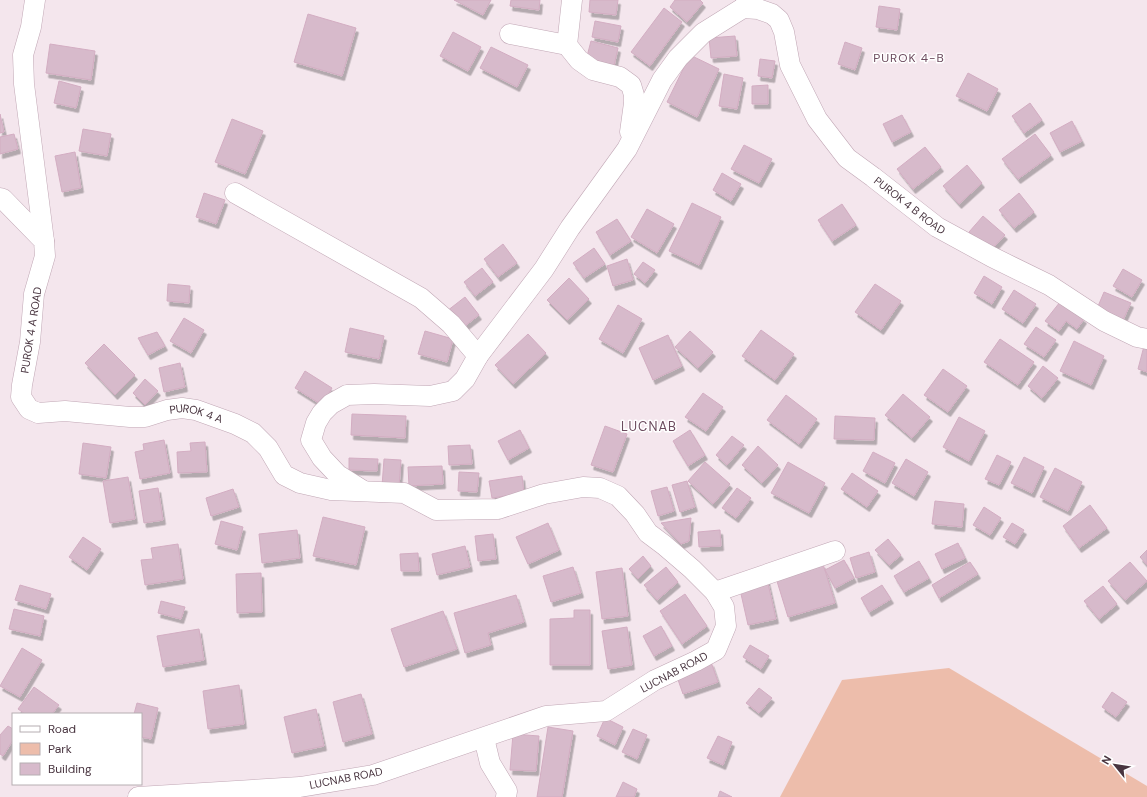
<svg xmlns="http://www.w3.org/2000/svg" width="1147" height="797" font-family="'DM Sans',sans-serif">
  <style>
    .green { fill: #edbdab }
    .building { fill: #d7bacb; stroke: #d3adc2; filter: url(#shadow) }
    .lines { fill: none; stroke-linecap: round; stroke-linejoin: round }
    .street-casing { stroke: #c1a7b5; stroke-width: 21 }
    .street { stroke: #fff; stroke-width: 20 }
    .labels { text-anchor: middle; stroke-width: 3; stroke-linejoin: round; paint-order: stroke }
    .street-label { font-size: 11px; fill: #48343f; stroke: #fff }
    .neighbourhood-label { font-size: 12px; letter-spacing: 1px; fill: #6c4b5e; stroke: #fff }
    .quarter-label { font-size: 13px; letter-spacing: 1px; fill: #6c4b5e; stroke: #fff }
  </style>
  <defs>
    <filter id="shadow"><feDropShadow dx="2.5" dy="4.5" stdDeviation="0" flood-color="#0004"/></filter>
  </defs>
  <rect width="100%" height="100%" fill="#f4e6ed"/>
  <path class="green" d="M949,668L1147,786V797H780L842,680Z"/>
  <path class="building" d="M454,0H491L483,15Z
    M511,0H540L539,10L510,6Z
    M590,0H618L616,15L589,12Z
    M675,0H700L703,3L687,22L670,7Z
    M879,6L900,9L897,30L876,27Z
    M664,8L682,22L650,66L631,52Z
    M308,14L356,28L342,76L294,62Z
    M595,21L621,26L618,42L592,37Z
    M453,32L481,47L468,71L440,56Z
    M735,36L737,56L711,58L709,38Z
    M591,41L618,48L614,66L586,60Z
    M845,42L862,48L855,70L838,64Z
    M50,44L95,51L91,80L46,73Z
    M491,47L528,65L517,87L480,68Z
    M690,55L719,69L697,117L667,102Z
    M760,59L775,61L772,78L758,76Z
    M968,73L998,89L987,111L956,96Z
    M724,74L743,78L737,109L719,106Z
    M59,81L81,87L76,108L54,103Z
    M768,85V104H752V86Z
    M1030,103L1042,120L1024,133L1012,116Z
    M0,114L4,132L0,133Z
    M902,115L911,132L892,142L883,124Z
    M232,119L263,131L245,174L215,162Z
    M1072,121L1082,141L1060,152L1050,133Z
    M83,129L111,134L107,156L79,151Z
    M14,134L18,149L0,154V137Z
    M1035,134L1051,155L1018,179L1002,159Z
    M744,145L772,159L759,183L731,169Z
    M925,147L941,167L913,189L897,169Z
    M75,152L81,188L62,192L55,156Z
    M967,165L982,183L959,204L943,186Z
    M722,173L741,184L731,201L713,190Z
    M204,193L225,200L216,224L196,217Z
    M1019,193L1034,212L1014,228L999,210Z
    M692,203L721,217L699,265L669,251Z
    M842,204L856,225L832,241L818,220Z
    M647,209L674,224L657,253L631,237Z
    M983,216L1005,235L990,251L969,232Z
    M617,219L631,241L610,255L596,232Z
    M503,244L517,263L498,277L484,259Z
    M594,248L605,264L584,278L573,263Z
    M627,259L633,280L613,286L607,266Z
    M643,262L655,270L645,283L634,274Z
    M482,268L493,282L475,296L464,282Z
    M1123,269L1142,280L1132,297L1113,286Z
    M984,276L1002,287L992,304L974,293Z
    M569,278L589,299L567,320L547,300Z
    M168,284L190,286L189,303L167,301Z
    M875,284L901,301L881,330L855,312Z
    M1014,290L1036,304L1023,323L1002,309Z
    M1104,292L1131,303L1122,322L1096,311Z
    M465,297L479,315L461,329L447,311Z
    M1060,302L1084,319L1077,329L1066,321L1059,331L1045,321Z
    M618,305L642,319L623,353L599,339Z
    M184,318L204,330L191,353L170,341Z
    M1036,327L1056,340L1044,357L1024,344Z
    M350,328L384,336L379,359L345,352Z
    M761,330L794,354L775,380L742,356Z
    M425,331L453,339L447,362L418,354Z
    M690,331L713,352L698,368L675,347Z
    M157,332L165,346L148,355L138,338Z
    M528,334L546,353L513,384L495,365Z
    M668,335L682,366L653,380L639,348Z
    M1000,339L1034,362L1018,385L984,362Z
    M1074,341L1104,356L1091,385L1060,371Z
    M104,344L135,375L115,395L85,363Z
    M1144,346L1147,347V372L1138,369Z
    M180,363L185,387L164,392L159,368Z
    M1043,366L1058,378L1042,398L1028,386Z
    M943,369L967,386L948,412L924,395Z
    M305,371L332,388L322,405L295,388Z
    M145,379L158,391L145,405L133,393Z
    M703,393L723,407L706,431L685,417Z
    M903,394L930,417L912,438L885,415Z
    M786,395L817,419L799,444L767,420Z
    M352,414L406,416L405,438L351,435Z
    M835,416L875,418L874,440L834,439Z
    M959,417L985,431L969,461L943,447Z
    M605,426L627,434L613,472L591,465Z
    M520,430L529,448L508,460L498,441Z
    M690,430L705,455L688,466L673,441Z
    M732,436L744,445L727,465L716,455Z
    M164,440L170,473L140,479L135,452L144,450L143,444Z
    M205,442L207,472L178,473L177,452L191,451L190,443Z
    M83,443L111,447L106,478L79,474Z
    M470,445L472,464L449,465L448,446Z
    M758,446L778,465L762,483L742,465Z
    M873,452L895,463L885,483L863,471Z
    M997,455L1011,462L999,485L985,479Z
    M1024,457L1044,467L1032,493L1011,483Z
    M349,458L378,459L377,471L349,470Z
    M384,459L401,460L399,487L382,486Z
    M906,459L928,472L914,496L892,483Z
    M705,462L730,484L713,504L688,481Z
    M788,462L825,483L809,513L771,493Z
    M442,466L443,484L409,486L408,467Z
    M1055,468L1082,482L1068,511L1040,497Z
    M459,472L479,473L477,492L458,491Z
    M852,473L878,491L867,507L841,489Z
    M522,476L524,493L492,498L489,481Z
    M128,477L135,519L110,523L103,481Z
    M687,481L695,507L680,512L672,485Z
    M667,487L674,511L658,516L651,491Z
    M158,488L163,520L144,523L139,491Z
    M737,488L751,498L736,518L722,508Z
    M233,489L239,507L211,516L206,498Z
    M935,501L964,504L962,527L932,524Z
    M1090,505L1107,528L1079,548L1063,526Z
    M984,507L1001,518L990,535L973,525Z
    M323,517L365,527L356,565L313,556Z
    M691,518L689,541L681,544L661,523Z
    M221,521L243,527L237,550L215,544Z
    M548,523L559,550L528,564L516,537Z
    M1012,523L1024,530L1015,544L1003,537Z
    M297,530L300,558L262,563L259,534Z
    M720,530L721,546L699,547L698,532Z
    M493,534L496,559L478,561L475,536Z
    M83,537L101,549L87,570L69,557Z
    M888,539L901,555L889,565L875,550Z
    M958,543L965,558L942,569L935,554Z
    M178,544L183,579L145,585L141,560L153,559L151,548Z
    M465,546L470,567L437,575L432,554Z
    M1147,550V565L1140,557Z
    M869,552L875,572L856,578L850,558Z
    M418,553L419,571H401L400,554Z
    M643,556L651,566L638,579L629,569Z
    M844,560L854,578L835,588L825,570Z
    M919,561L929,578L904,592L894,576Z
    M970,562L978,574L939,598L932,585Z
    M1130,562L1147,581L1125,600L1108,581Z
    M823,564L835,603L788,617L776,578Z
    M573,567L581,593L551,602L543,576Z
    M666,567L678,582L657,600L644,585Z
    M622,568L628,616L602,619L596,572Z
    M261,573L262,612L237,613L236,574Z
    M767,579L776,619L748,625L739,585Z
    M20,585L51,594L46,609L15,600Z
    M882,585L891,599L869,612L861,598Z
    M1103,586L1117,604L1099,619L1084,601Z
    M685,594L707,626L682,644L660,611Z
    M516,595L524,622L488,633L491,645L465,653L454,613Z
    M161,601L185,607L181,619L158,613Z
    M14,609L44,616L40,636L9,629Z
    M574,610H590V665H550V619L574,618Z
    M443,611L457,649L404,667L391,629Z
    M661,626L672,646L654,656L643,636Z
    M627,627L632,665L608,669L602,631Z
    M199,629L204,660L163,667L157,636Z
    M750,645L769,656L761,669L743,657Z
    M22,648L42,660L20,697L0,686Z
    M711,662L718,682L683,694L676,674Z
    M239,685L244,724L208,729L203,691Z
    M34,687L59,705L52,714H25L18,709Z
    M759,688L772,698L759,713L746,703Z
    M1112,692L1127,702L1116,717L1102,707Z
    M361,694L372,734L343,742L333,702Z
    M137,703L158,708L151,739L141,737V714H134Z
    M316,709L324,746L292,753L284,717Z
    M605,718L623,727L615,745L597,736Z
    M8,726L13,729V740L3,756L0,754V735Z
    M548,727L573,731L562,797H537Z
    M633,729L647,735L637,759L622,752Z
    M513,734L539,736L536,771L510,770Z
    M718,736L732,742L723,765L707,758Z
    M623,782L637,789L634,797H616Z
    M720,791L732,797H718Z"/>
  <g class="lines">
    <defs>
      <g id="street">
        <path d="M35,0L31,27L23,55L24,84L44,241"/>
        <path d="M572,0L567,45L579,60L593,70L620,77L631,85L634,95V103L630,132"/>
        <path id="s1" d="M743,8L758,9L772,14L779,20L784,32L790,65L817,119L847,158L873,177L937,227L992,257L1049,285L1104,321L1137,337L1147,339"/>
        <path d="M510,34L567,45"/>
        <path d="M235,193L421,298L451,324L478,356"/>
        <path id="s2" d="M0,198L3,199L44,241L45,256L34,294L30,342L22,385L21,397L29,409L38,413L65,411L130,417H145L167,410L182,408L196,410L235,424L253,433L268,448L284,475L300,483L331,490L404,493L436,510L498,509L544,494L583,487L600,488L618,496L635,514L648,533L664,545L692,569L715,592L724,607L726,626L716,650L696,661L655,680L606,711L546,716L373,775L300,787L138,797"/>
        <path d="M362,490L338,475L322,458L311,440L316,423L322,413L331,404L347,395L374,394L430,396L453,391L465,379L478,356L544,269L570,228L627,149L662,80L678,58L703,33L743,8L749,0"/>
        <path d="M715,592L835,551"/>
        <path d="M484,738L490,763L507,791L506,797"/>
      </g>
    </defs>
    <use href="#street" class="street-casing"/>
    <use href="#street" class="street"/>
  </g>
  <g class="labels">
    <g class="street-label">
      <text dy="4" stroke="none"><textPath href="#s1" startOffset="274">PUROK 4 B ROAD</textPath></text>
      <text transform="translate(31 330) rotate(-81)" y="4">PUROK 4 A ROAD</text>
      <text dy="4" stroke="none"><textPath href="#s2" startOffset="405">PUROK 4 A</textPath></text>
      <text transform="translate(674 672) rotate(-28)" y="4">LUCNAB ROAD</text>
      <text transform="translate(346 778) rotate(-11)" y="4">LUCNAB ROAD</text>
    </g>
    <g class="neighbourhood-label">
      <text x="909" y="62">PUROK 4-B</text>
    </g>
    <g class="quarter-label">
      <text x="649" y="431">LUCNAB</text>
    </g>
  </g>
  <rect x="12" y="713" width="130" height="72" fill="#ffffff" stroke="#b6aeb2"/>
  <rect x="20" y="726" width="20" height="6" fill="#ffffff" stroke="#b6aeb2"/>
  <text x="48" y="733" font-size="12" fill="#48343f">Road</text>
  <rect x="20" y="743" width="20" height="12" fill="#edbdab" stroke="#b6aeb2"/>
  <text x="48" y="753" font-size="12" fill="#48343f">Park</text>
  <rect x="20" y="763" width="20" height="12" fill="#d7bacb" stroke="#b6aeb2"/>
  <text x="48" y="773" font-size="12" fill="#48343f">Building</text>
  <g transform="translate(1115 765) rotate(300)" stroke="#ffffff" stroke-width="3" paint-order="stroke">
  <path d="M0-3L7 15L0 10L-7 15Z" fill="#48343f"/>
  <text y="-6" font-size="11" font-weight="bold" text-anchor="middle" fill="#48343f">N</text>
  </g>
</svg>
